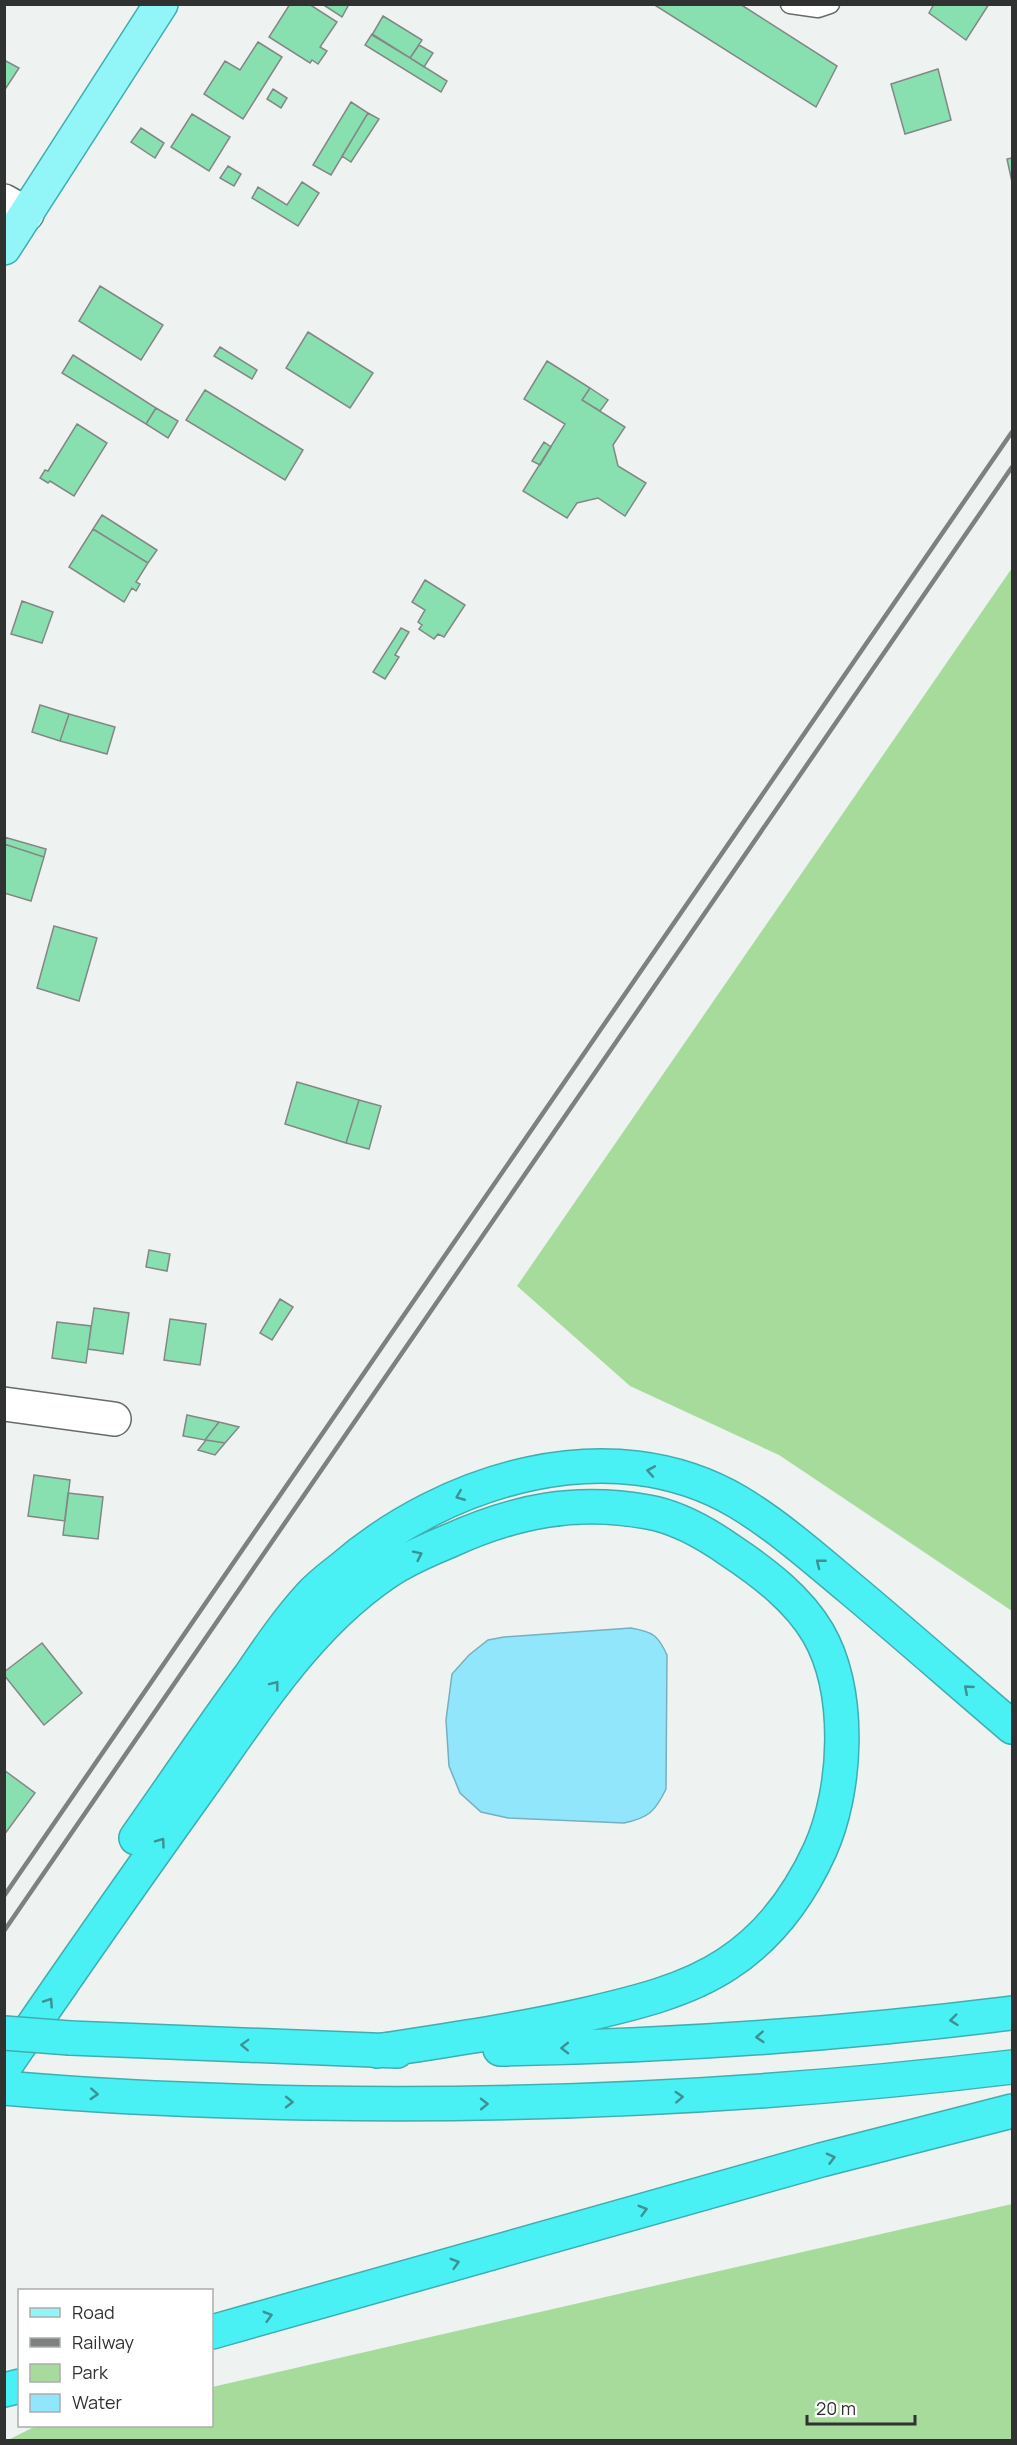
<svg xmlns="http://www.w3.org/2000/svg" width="1017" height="2445" font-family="Manrope,sans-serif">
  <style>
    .green { fill: #a7db9c }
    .water { fill: #91e6fc; stroke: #74b0bf; stroke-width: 1.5 }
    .building { fill: #88e0b0; stroke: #838785; stroke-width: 1.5 }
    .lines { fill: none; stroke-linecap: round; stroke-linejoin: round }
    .lane-casing { stroke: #676b6a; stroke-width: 21 }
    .street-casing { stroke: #676b6a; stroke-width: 36 }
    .primary-casing { stroke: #40aeb0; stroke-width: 36 }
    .highway-casing { stroke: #40aeb0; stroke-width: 36 }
    .lane { stroke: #fff; stroke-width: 18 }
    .street { stroke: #fff; stroke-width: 33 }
    .primary { stroke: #92f6f8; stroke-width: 33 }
    .highway { stroke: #49f0f4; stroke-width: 33 }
    .rail { stroke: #7e8180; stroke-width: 4.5 }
    .highway-bridge-casing { stroke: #40aeb0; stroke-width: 36; stroke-linecap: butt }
    .highway-bridge { stroke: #49f0f4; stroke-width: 33 }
    .oneway { stroke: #3c9193 }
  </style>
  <rect width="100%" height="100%" fill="#eef3f1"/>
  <path class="green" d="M1012,568V1611L779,1455L630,1386L517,1286Z
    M1012,2204V2440H8L32,2428L42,2426H212V2387Z"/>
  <path class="water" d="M631,1628C653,1632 658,1635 667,1655L666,1789C655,1812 648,1818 624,1823L508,1818L481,1812L460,1793L449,1766L446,1720L452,1674L469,1655L488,1640L504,1637Z"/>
  <path class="building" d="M290,4H309L337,22L320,47L327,51L318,64L312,60L310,63L269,37Z
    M322,4H347L348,6L342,17Z
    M653,4H740L837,66L816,107Z
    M934,4H989L966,40L929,13Z
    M383,16L422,40L410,58L372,35Z
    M372,34L447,81L441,92L365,45Z
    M258,42L282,57L243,119L204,94L225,61L240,70Z
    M419,45L433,53L424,67L410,58Z
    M4,60L19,68L4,91Z
    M938,69L951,120L905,134L891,84Z
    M273,89L287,98L281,108L267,99Z
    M351,102L368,113L331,175L313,165Z
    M368,113L379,119L351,162L342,156Z
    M192,114L230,137L209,171L171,147Z
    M141,128L164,143L155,158L131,142Z
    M1012,158V182L1007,159Z
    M228,166L241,174L234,186L220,178Z
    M302,182L319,193L298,226L252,198L258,187L287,205Z
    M100,286L163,325L141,360L79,321Z
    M308,332L373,373L350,408L286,368Z
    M220,347L257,370L252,379L214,356Z
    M73,355L156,408L146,424L62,373Z
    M547,361L590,388L582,400L625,427L613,445L618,466L646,483L625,516L598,498L577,503L567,518L523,491L565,424L524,399Z
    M590,388L608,400L600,411L582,400Z
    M205,390L303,450L285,480L186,420Z
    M156,408L178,421L168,438L146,424Z
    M77,424L107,443L74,496L50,481L48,483L40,478L45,470L48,471Z
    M544,442L551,447L540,465L532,461Z
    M102,515L157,550L148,563L93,529Z
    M93,529L148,563L136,582L140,584L136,591L132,588L124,602L69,567Z
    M425,580L465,605L444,637L438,634L434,639L419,629L422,625L418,622L425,610L412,602Z
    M22,601L53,612L42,643L11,634Z
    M401,628L409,632L395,655L399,657L385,679L373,672Z
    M40,705L69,714L60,741L32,732Z
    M69,714L115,727L107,754L60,741Z
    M4,837L46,849L44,857L4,844Z
    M4,844L44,857L31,901L4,893Z
    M54,926L97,938L79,1001L37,988Z
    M297,1082L359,1100L346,1143L285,1124Z
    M359,1100L381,1106L369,1149L346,1143Z
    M149,1250L170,1254L167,1271L146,1267Z
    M280,1299L293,1307L272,1340L260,1333Z
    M94,1308L129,1313L123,1354L88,1349Z
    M170,1319L206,1324L200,1365L164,1360Z
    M57,1322L91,1326L86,1363L52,1358Z
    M187,1415L219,1422L205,1440L183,1436Z
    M219,1422L239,1427L225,1443L205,1440Z
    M206,1440L225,1443L215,1455L198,1450Z
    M34,1475L70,1480L65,1521L28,1516Z
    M68,1493L103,1497L98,1539L63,1535Z
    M42,1643L82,1693L44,1725L4,1675V1672Z
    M4,1770L35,1793L4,1835Z"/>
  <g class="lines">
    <defs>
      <path id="lane" d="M790,4L818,8L830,4"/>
      <path id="street" d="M4,201L27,214
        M4,1404L114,1419"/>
      <path id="primary" d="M4,248L161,4"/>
      <path id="highway" d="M136,1838C174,1784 211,1729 250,1676C269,1648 288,1620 311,1595C320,1585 331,1577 341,1569C445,1479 611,1427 738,1502C778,1526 814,1558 850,1588C905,1634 958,1681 1012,1727
        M70,2038L397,2051
        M500,2049C671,2046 843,2034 1012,2013
        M4,2068C67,1975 131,1884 196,1793C255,1711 310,1619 398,1565C414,1556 432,1548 449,1541C515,1511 575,1499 648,1512C677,1517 707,1534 731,1551C764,1573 798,1599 818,1633C852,1692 847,1790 820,1850C799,1896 770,1936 727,1964C686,1991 635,2003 588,2014C518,2030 448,2040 377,2051
        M4,2088C106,2097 207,2101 309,2103C544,2107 779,2095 1012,2067
        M212,2332L821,2160L1012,2111
        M4,2390L20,2386"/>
    </defs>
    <use href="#lane" class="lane-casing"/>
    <use href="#street" class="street-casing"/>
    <use href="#primary" class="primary-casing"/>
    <use href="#highway" class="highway-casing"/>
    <use href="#lane" class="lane"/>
    <use href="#street" class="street"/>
    <use href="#primary" class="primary"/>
    <use href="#highway" class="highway"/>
    <path class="rail" d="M4,1896L1012,432
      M4,1931L1012,467"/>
    <defs>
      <path id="highway-bridge" d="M4,2033L70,2038"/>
    </defs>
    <use href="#highway-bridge" class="highway-bridge-casing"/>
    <use href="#highway-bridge" class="highway-bridge"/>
  </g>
  <defs><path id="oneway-chevron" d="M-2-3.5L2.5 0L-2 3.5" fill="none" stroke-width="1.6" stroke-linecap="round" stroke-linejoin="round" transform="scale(1.5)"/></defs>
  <g class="oneway">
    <use href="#oneway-chevron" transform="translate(651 1471) rotate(-170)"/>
    <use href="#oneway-chevron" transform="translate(460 1496) rotate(158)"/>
    <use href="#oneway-chevron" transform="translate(418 1555) rotate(-26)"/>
    <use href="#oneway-chevron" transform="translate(820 1563) rotate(-142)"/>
    <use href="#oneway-chevron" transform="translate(275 1685) rotate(-52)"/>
    <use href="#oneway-chevron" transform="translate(968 1689) rotate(-139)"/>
    <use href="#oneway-chevron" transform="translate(161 1842) rotate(-54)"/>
    <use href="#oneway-chevron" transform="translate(49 2002) rotate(-56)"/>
    <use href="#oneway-chevron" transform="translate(954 2020) rotate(174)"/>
    <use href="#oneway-chevron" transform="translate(760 2037) rotate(176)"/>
    <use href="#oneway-chevron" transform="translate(245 2045) rotate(-178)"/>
    <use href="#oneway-chevron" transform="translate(565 2048) rotate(179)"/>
    <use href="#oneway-chevron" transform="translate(94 2094) rotate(3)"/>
    <use href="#oneway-chevron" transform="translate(679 2097) rotate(-3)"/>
    <use href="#oneway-chevron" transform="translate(289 2102) rotate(1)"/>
    <use href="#oneway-chevron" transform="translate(484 2104) rotate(-1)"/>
    <use href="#oneway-chevron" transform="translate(831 2158) rotate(-15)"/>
    <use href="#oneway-chevron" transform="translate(643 2210) rotate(-16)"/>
    <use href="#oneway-chevron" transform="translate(455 2263) rotate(-16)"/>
    <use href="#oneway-chevron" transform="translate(268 2316) rotate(-16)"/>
  </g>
  <rect width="1017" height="2445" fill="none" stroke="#303232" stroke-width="12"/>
  <rect x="18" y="2289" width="195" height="138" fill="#ffffff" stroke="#acadad" stroke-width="1.5"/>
  <rect x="30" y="2308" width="30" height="9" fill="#92f6f8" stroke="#acadad" stroke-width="1.5"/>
  <text x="72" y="2319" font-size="18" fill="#303232">Road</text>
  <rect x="30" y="2338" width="30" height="9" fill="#7e8180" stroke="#acadad" stroke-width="1.5"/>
  <text x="72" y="2349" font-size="18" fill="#303232">Railway</text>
  <rect x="30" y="2364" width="30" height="18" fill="#a7db9c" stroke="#acadad" stroke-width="1.5"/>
  <text x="72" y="2379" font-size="18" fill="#303232">Park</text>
  <rect x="30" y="2394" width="30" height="18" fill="#91e6fc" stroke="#acadad" stroke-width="1.5"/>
  <text x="72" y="2409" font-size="18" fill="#303232">Water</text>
  <path d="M807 2415v9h108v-9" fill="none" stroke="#303232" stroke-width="3"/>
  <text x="816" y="2415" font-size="18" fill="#303232" stroke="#ffffff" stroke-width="4.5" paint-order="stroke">20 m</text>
</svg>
